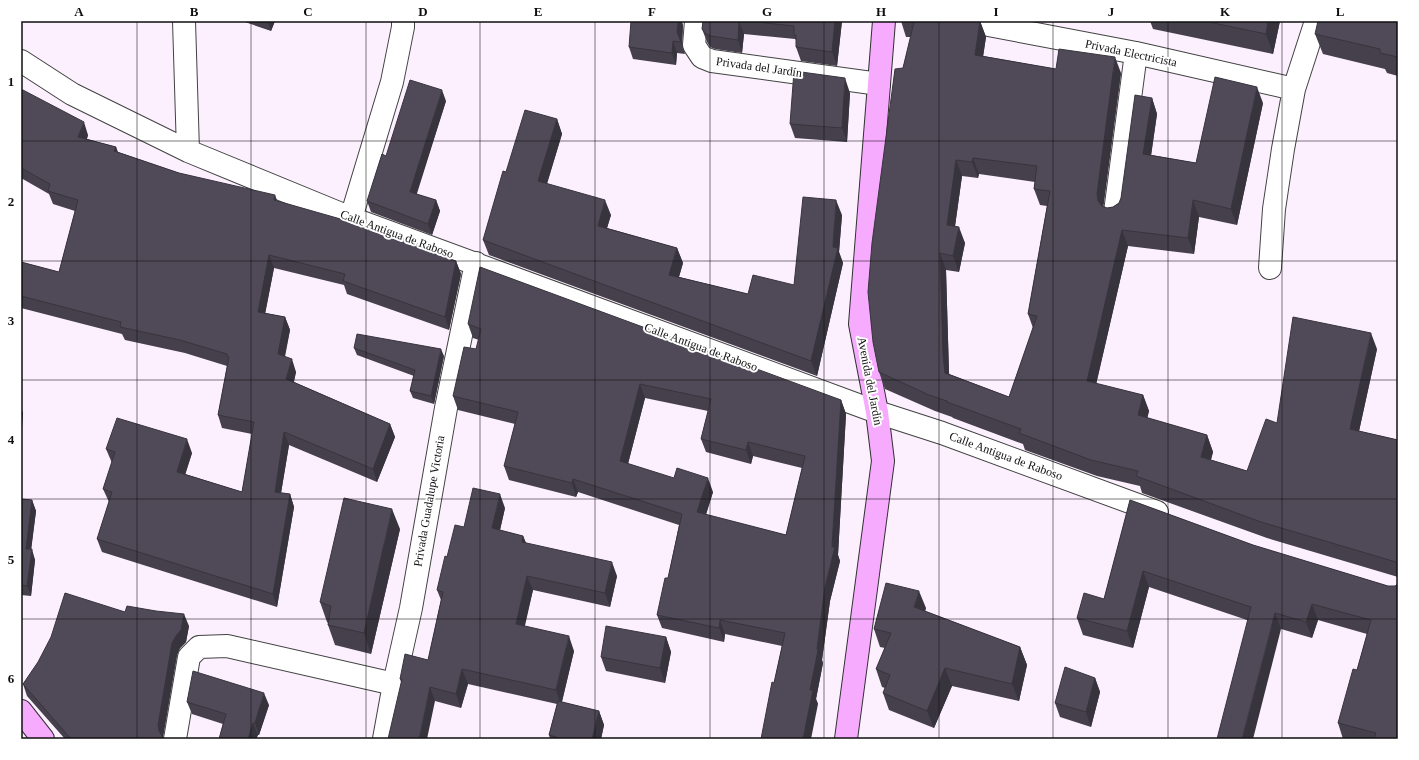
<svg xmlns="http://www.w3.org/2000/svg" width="1419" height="760" font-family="Georgia,serif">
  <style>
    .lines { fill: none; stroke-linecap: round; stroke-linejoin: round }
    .street-casing { stroke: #424242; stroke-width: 24 }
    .secondary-casing { stroke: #313131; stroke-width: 24 }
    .street { stroke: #fff; stroke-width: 22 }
    .secondary { stroke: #f7abff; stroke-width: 22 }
    .wall { fill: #45404c; fill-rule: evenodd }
    .shaded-wall { fill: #38343e }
    .building { fill: #504a58; stroke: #38343e; fill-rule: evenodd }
    .grid { fill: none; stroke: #0f0f0f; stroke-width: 1; stroke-opacity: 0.55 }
    .labels { text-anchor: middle; stroke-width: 4; stroke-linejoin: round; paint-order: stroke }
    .street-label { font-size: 12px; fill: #0f0f0f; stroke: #fff }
    .neatline { fill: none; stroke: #0f0f0f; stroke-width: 1.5 }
    .grid-label { font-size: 13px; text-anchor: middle; font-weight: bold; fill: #0f0f0f }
  </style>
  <rect width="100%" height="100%" fill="#fcf0ff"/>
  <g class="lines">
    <defs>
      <path id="street" d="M184,21L188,151
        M696,21L694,45L702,57L712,61L879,84
        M967,21L1136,53L1294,89
        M21,61L72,94L188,151L351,218L877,412L942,433L1157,512
        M1115,212L1136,53
        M351,218L392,82L403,27V21
        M1270,268L1274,209L1283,149L1294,89L1316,21
        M175,739L189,657L199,647L227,646L394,684
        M384,739L394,684L411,608L446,408L476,263"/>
      <path id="secondary" d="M21,711L43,739
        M846,739L883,461L877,412L860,324L884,21"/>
    </defs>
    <use href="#street" class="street-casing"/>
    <use href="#secondary" class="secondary-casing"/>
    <use href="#street" class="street"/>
    <use href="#secondary" class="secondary"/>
  </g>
  <path class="wall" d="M242,21H275L271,31Z
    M703,21H842L837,66L801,61L796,47V40L795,39L744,34L742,53L715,49L710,47L707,42L702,29Z
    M901,21H980L986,37L983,56L1056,69L1121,73L1103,206L1107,208L1113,207L1119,203L1121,198L1152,98L1157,114L1151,155L1196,163L1263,103L1237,225L1199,217L1194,254L1128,246L1096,384L1143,395L1149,411L1147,418L1207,435L1213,452L1211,460L1247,471L1277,423L1377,349L1359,431L1398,440V577L1267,538L1142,493L1140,486L1097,476L1025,450L1023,444L953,418L952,417L935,411L885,389L879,372L903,68L911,37H906ZM979,174L1035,182L1034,189L1040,205L1047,206L1028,314L1033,328L1009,397L949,374L946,270L959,272L965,243L955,226L962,176L978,178Z
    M1150,21H1280L1273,54L1153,29Z
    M1398,21V76L1387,73L1385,69L1323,54L1315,34Z
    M683,25L682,44L685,54L677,53L676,65L633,59L629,47Z
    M21,89L88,135L87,139L116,147L118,152L179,173L277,201L420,245L421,249L456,261L461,274L449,330L347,294L344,285L274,268L265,313L285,317L290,330L285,357L296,372L294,382L390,424L395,437L377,482L289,445L281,493L290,494L294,507L277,607L102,552L97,539L109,502L103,489L112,463L106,449L192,453L185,474L242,492L252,434L222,428L218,415L227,366L185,353L125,340L122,334L21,308V262L59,272L75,211L53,204L49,194L21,178Z
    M850,93L847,142L795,138L790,124Z
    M446,101L416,194L436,200L440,211L432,235L371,212L367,201Z
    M557,119L562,134L547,184L611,215L607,228L677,248L683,263L679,277L748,294L794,285L842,215L839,252L843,263L817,376L489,255L483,240L506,172Z
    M468,324L841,400L846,414L838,555L840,561L830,601L822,660L823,663L816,699L818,704L774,683L782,646L725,634L724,642L662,628L657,615L668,578L679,525L578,492L576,497L509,480L504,466L515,424L458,410L453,396L476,349L479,340L473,338ZM645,398L708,411L701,439L706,452L751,464L753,456L802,468L786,535L706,515L713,492L628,464Z
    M354,348L444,356L434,404L413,398L410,391L414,376L357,355Z
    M21,499L32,500L36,511L31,549L35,560L31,596L21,595Z
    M1130,500L1253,545L1388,586H1395L1398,739H1343L1338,723L1357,670L1367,634L1318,620L1312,638L1281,629L1247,620L1149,587L1133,648L1083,635L1077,618L1104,599Z
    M505,508L500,530L523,536L526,543L617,576L610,607L533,590L524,626L574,651L562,702L599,711L604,725L601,739H550L549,735L557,704L468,684L461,708L435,701L401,682L400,679L428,660L441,600L437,590L447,557L464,527Z
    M400,529L371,654L335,645L328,625V623L327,622L320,602Z
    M926,608L925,611L1020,647L1027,665L1019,701L952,686L934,728L889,710L883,693L885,688L882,687L876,669L885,648L880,647L874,629Z
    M125,612L189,626L186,642L180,648L177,655L163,737V739H65L27,696L23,684Z
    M666,637L671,652L665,683L606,671L601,657Z
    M1095,678L1100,692L1091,727L1060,717L1055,703Z
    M187,702L269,705L259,735H258L256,739H219L223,724L192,714Z"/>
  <path class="shaded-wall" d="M268,21H275L271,31Z
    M678,21H682L683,25L682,44L685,54L677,32Z
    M739,21L744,34L742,53L738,40Z
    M835,21H842L837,66L832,52Z
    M980,21L986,37L981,71L975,55Z
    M1268,21H1280L1273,54L1266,34Z
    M673,41L677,53L676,65L672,53Z
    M1115,57L1121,73L1103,210L1098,201L1097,194Z
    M845,78L850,93L847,142L842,128Z
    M1257,87L1263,103L1237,225L1231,209Z
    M442,90L446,101L414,203L410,192Z
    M1152,98L1157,114L1149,170L1143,154Z
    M557,119L562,134L543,196L538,181Z
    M84,122L88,135L83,150L78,137Z
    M116,147L120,160L114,151Z
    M973,158L979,174L978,178L972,162Z
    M956,160L962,176L953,241L947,225Z
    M275,195L280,208L274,200Z
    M436,200L440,211L432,235L428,224Z
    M605,200L611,215L603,241L598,226Z
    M836,200L842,215L839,252L843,263L817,376L811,361L833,247Z
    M1193,200L1199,217L1194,254L1188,238Z
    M959,227L965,243L959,272L953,256Z
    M1122,230L1128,246L1093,398L1087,381Z
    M677,248L683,263L675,290L669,275Z
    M940,253L946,270L949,372L951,389L945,373L943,355Z
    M269,255L274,268L263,325L258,312Z
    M456,261L461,274L449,330L445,317Z
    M285,317L290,330L282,368L278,354Z
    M1371,333L1377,349L1356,445L1350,429Z
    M441,349L444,356L434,404L431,396Z
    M292,359L296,372L291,392L286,379Z
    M640,384L645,398L625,475L620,461Z
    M1143,395L1149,411L1144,432L1138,415Z
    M841,400L846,414L838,555L840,561L830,601L822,660L823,663L816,699L818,704L811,739H803L825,587L832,547Z
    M21,407L23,413L21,442Z
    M390,424L395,437L377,482L373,469Z
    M284,432L289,445L279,505L275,492Z
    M1207,435L1213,452L1207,473L1201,457Z
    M187,439L192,453L182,485L177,472Z
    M748,442L753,456L751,464L746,450Z
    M708,478L713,492L702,526L697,512Z
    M573,479L578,492L576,497L572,483Z
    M290,494L294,507L277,607L273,594Z
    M500,494L505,508L497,543L492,528Z
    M32,500L36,511L30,559L26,549Z
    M392,509L400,529L371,654L364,633Z
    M523,536L529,550L522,542Z
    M32,549L35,560L31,596L27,586Z
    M612,562L617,576L610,607L605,593Z
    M1143,571L1149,587L1133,648L1127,631Z
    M527,576L533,590L522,639L516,624Z
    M919,591L926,608L921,625L914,607Z
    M1312,604L1318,620L1312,638L1306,622Z
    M1275,613L1281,629L1253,739H1242Z
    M184,614L189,626L186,642L180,648L177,655L163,737V739H162L159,731L158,725L172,643Z
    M720,620L725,634L724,642L719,628Z
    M569,636L574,651L561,705L556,690Z
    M666,637L671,652L665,683L660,668Z
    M1020,647L1027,665L1019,701L1012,684Z
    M945,668L952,686L934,728L927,711Z
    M462,669L468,684L461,708L456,694Z
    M1095,678L1100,692L1091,727L1086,712Z
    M430,687L435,701L427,739H419Z
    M264,693L269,705L259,735L255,723Z
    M599,711L604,725L601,739H592Z
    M253,723L258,735L256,739H248Z"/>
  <path class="building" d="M631,21H678L677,32L681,42L673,41L672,53L629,47Z
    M703,21H739L738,40L711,36L706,34L702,29Z
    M747,21H835L832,52L796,47V35H794V26Z
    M905,21H980L975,55L1056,69L1059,49L1115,57L1097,194L1098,201L1102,206L1107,208L1113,207L1119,203L1121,198L1135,95L1152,98L1143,154L1196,163L1215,77L1257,87L1231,209L1193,200L1188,238L1122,230L1087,381L1143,395L1138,415L1207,435L1201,457L1247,471L1266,419L1277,423L1293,317L1371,333L1350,429L1398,440V563L1396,562L1261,522L1136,476L1138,471L1091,460L1019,433L1021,429L947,402V401L929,395L879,372L873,342L868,292L872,243L895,69L903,68L914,22ZM973,158L1037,166L1034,189L1050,191L1028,314L1037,316L1009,397L945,373L943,355L940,253L953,256L959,227L947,225L956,160L972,162Z
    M1204,21H1268L1266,34Z
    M1318,21H1398V57L1380,53V49L1315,34Z
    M794,71L845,78L842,128L790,124Z
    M410,80L442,90L410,192L436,200L428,224L367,201L382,154L386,156Z
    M21,89L84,122L78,137L116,147L114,151L179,173L275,195L274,200L358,224L359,223L420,245L419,248L456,261L445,317L343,281L345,274L269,255L258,312L285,317L278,354L292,359L286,379L390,424L373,469L284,432L275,492L290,494L273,594L97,539L112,492L103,489L115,452L106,449L117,418L187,439L177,472L242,492L254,422L218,415L229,357L227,356V354L180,340L120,327L121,322L21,296V262L59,272L78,200L48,191L50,184L21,168Z
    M525,110L557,119L538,181L605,200L598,226L677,248L669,275L748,294L753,275L794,285L803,197L836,200L833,247L838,248L811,361L483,240L503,171L506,172Z
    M480,267L841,400L832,547H835L825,587L817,649L818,650L810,690H813L803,739H761L772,682L774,683L785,633L720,620L719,628L657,615L665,578H668L682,514L573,479L572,483L504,466L518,412L453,396L464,347L476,349L481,329L468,324ZM640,384L711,399L701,439L746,450L748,442L805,456L786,535L697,512L708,478L677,468L674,478L620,461Z
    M357,334L441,349L431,396L410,391L415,370L354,348Z
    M473,488L500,494L492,528L523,536L522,542L612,562L605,593L527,576L516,624L569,636L556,690L462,669L456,694L430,687L419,739H388L402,679H400L405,654L428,660L443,592L437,590L445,556L447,557L455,525L464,527Z
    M344,498L392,509L364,633L328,625L331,606L320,602Z
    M21,499L32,500L26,549H32L27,586L21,585Z
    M1130,500L1253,545L1388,586H1395L1398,584V739H1374L1376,733L1338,723L1353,669L1357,670L1371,620L1312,604L1306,622L1275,613L1242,739H1217L1251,607L1143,571L1127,631L1077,618L1084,593L1104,599Z
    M886,583L919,591L914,607L1020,647L1012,684L945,668L927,711L883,693L890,675L876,669L891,633L874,629Z
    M65,593L125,612L127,606L156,611L184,614L181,630L176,636L172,643L158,725L159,731L162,736V739H71L23,684L38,662L51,637Z
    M606,626L666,637L660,668L601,657Z
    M1065,667L1095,678L1086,712L1055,703Z
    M193,671L264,693L255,723H253L248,739H219L226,714L187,702Z
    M558,701L599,711L592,739H563L549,735Z"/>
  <path class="grid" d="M137,21V739M251,21V739M366,21V739M480,21V739M595,21V739M710,21V739M824,21V739M939,21V739M1053,21V739M1168,21V739M1282,21V739M21,141H1398M21,261H1398M21,380H1398M21,499H1398M21,619H1398"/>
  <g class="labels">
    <g class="street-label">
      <text transform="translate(1131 53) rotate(12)" y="4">Privada Electricista</text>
      <text transform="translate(759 67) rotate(8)" y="4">Privada del Jardín</text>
      <text transform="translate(397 234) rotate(20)" y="4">Calle Antigua de Raboso</text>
      <text transform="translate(701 347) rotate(20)" y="4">Calle Antigua de Raboso</text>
      <text transform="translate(870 381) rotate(79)" y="4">Avenida del Jardín</text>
      <text transform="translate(1006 456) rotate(20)" y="4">Calle Antigua de Raboso</text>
      <text transform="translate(429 501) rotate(-80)" y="4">Privada Guadalupe Victoria</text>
    </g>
  </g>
  <rect width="1419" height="760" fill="none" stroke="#ffffff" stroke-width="44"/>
  <rect x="22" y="22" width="1375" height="716" class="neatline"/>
  <g class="grid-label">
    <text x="79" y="16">A</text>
    <text x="194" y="16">B</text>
    <text x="308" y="16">C</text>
    <text x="423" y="16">D</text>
    <text x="538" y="16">E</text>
    <text x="652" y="16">F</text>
    <text x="767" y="16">G</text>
    <text x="881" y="16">H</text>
    <text x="996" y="16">I</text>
    <text x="1111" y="16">J</text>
    <text x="1225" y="16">K</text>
    <text x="1340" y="16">L</text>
    <text x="11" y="86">1</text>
    <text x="11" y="206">2</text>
    <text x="11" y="325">3</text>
    <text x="11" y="444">4</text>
    <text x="11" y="564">5</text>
    <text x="11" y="683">6</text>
  </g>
</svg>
